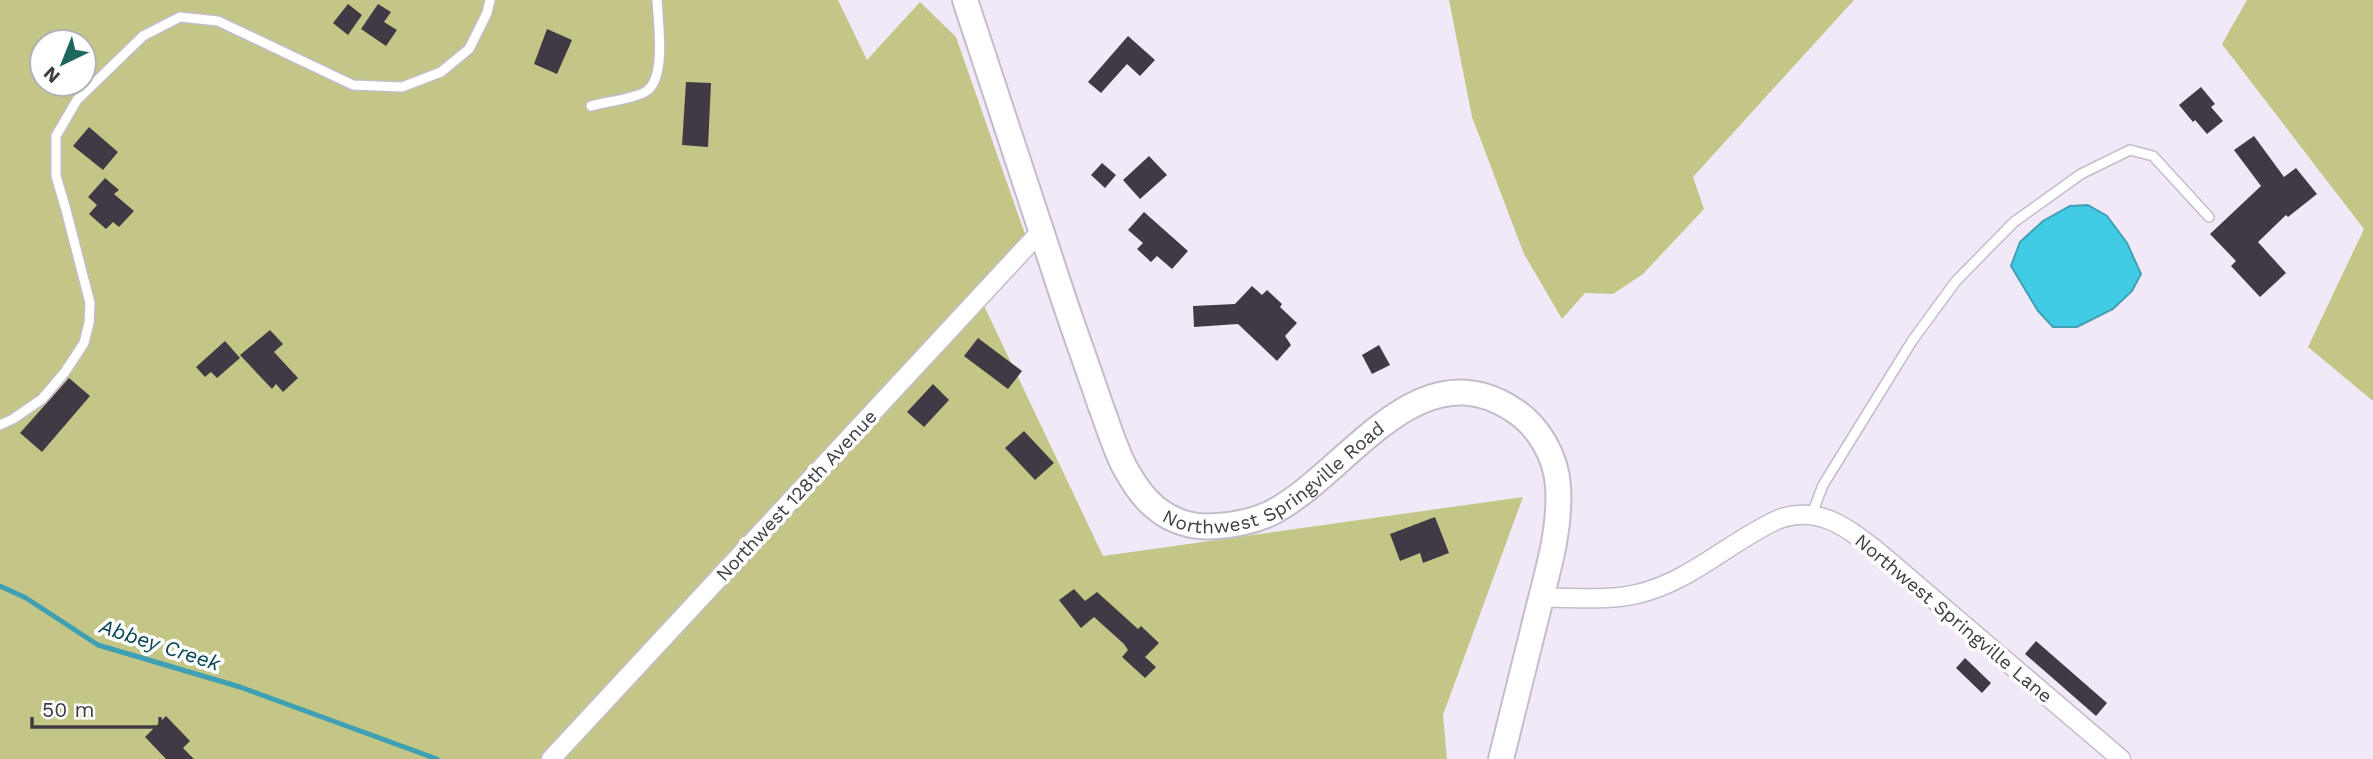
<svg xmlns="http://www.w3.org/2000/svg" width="2373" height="759" font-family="'Work Sans',sans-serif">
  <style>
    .green { fill: #c3c686; fill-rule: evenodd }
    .water { fill: #41cbe4; stroke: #40a0b3; stroke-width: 2 }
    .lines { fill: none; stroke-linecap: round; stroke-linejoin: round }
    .stream { stroke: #40a0b3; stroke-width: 5 }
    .building { fill: #413a45 }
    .lane-casing { stroke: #c4bcca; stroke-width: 12 }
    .street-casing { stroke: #c4bcca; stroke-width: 21 }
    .secondary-casing { stroke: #c4bcca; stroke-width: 28 }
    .lane { stroke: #fff; stroke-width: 9 }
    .street { stroke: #fff; stroke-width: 18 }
    .secondary { stroke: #fff; stroke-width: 24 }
    .labels { text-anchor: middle; stroke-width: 7; stroke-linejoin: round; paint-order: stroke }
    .street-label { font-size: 19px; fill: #3f3c41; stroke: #fff }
    .water-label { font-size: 21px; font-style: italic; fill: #084651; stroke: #fff }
  </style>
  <rect width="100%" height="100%" fill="#f2e9f8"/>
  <path class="green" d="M0,0H838L867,60L920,2L956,37L1026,237L977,291L1103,556L1523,497L1443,715L1447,759H0ZM42,42H84V84H42Z
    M1449,0H1854L1693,177L1704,209L1643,274L1613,294L1585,293L1562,319L1524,254L1472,117Z
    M2247,0H2373V401L2308,347L2364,229L2222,44Z"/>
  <path class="water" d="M2088,205L2107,216L2127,243L2141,274L2132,291L2113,309L2077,327H2053L2038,311L2011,266L2020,242L2043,221L2070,206Z"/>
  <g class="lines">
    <path class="stream" d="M0,586L26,598L98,645L240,687L437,759"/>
  </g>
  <path class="building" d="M348,4L362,15L348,35L333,23Z
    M378,4L391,12L384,22L397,30L386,46L361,29Z
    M547,29L572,40L557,74L534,64Z
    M1128,36L1155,60L1140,76L1127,64L1101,93L1088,82Z
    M686,82L711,83L708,147L682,145Z
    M2201,87L2215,104L2211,107L2223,121L2207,134L2195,120L2193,122L2179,105Z
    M89,127L118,152L103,170L73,146Z
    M2254,136L2284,177L2296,168L2317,194L2288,217L2286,215L2258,242L2286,273L2260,297L2231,266L2236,261L2210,234L2261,186L2234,150Z
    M1149,156L1167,175L1140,199L1123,180Z
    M1102,163L1116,175L1105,188L1091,175Z
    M105,178L119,190L114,194L134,211L119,227L113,222L106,229L89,214L97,205L88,197Z
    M1144,212L1188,251L1172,269L1157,256L1151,262L1137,249L1143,243L1128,230Z
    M1252,286L1262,295L1267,290L1282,304L1280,307L1297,323L1285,336L1291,345L1277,361L1238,324L1194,327L1193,306L1235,304Z
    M270,330L283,344L274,352L298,378L283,392L276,384L272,389L240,355Z
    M978,338L1022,371L1008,389L964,356Z
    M225,341L240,358L217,378L211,372L205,377L196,367Z
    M1379,345L1390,365L1372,374L1362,355Z
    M69,378L90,396L42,452L20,433Z
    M933,384L949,400L924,427L907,412Z
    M1024,431L1054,463L1035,480L1005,448Z
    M1435,517L1449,553L1423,563L1420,553L1400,561L1390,534Z
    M1074,589L1085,601L1097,592L1138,629L1141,626L1159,643L1145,657L1156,667L1145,678L1122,657L1128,650L1124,644L1094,617L1081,628L1059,600Z
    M2036,641L2107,703L2096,716L2025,654Z
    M1965,658L1991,683L1982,693L1956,668Z
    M166,716L190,741L183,748L194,759H166L145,737Z"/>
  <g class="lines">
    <defs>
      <path id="lane" d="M591,106C604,102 639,98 648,90C666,75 658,22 657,0
        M0,425L13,419L42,399L65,372L84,343L89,323L90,303L66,210L56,176V136L77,100L143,36L180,17L218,21L353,85L402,87L441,72L469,49L487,13L490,0
        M1812,514L1823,485L1912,341L1956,281L2014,222L2081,174L2130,150L2153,156L2209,217"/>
      <path id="street" d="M1541,598C1570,597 1609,601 1637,594C1690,582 1730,541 1779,519C1818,505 1846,527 1876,550L2121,759
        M551,759L1041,231"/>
      <g id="secondary">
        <path id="s1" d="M965,0C998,99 1030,198 1063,297C1075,333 1088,368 1100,404C1108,425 1114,446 1124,466C1134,484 1144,500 1161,512C1179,524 1196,528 1217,526C1234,525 1253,521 1269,514C1345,477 1415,347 1512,409C1538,425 1556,456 1558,486C1561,528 1548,570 1538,610C1526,660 1513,709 1501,759"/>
      </g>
    </defs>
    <use href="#lane" class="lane-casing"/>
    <use href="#street" class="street-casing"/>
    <use href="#secondary" class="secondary-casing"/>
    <use href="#lane" class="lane"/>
    <use href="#street" class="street"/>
    <use href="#secondary" class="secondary"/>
  </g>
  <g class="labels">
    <g class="street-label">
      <text dy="7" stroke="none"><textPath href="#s1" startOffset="682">Northwest Springville Road</textPath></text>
      <text transform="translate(796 495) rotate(-47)" y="7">Northwest 128th Avenue</text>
      <text transform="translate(1954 618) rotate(40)" y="7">Northwest Springville Lane</text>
    </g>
    <g class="water-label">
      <text transform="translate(160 645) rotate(18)" y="7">Abbey Creek</text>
    </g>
  </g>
  <g transform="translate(63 63) rotate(223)"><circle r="33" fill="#ffffff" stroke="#b2b1b3" stroke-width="2"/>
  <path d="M0-5L12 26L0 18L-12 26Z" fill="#1e675e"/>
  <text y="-10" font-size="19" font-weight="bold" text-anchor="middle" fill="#3f3c41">N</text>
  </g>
  <path d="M32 717v10h128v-10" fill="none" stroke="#3f3c41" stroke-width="3.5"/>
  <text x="42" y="717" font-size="21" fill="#3f3c41" stroke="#ffffff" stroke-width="5" paint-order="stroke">50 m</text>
</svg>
